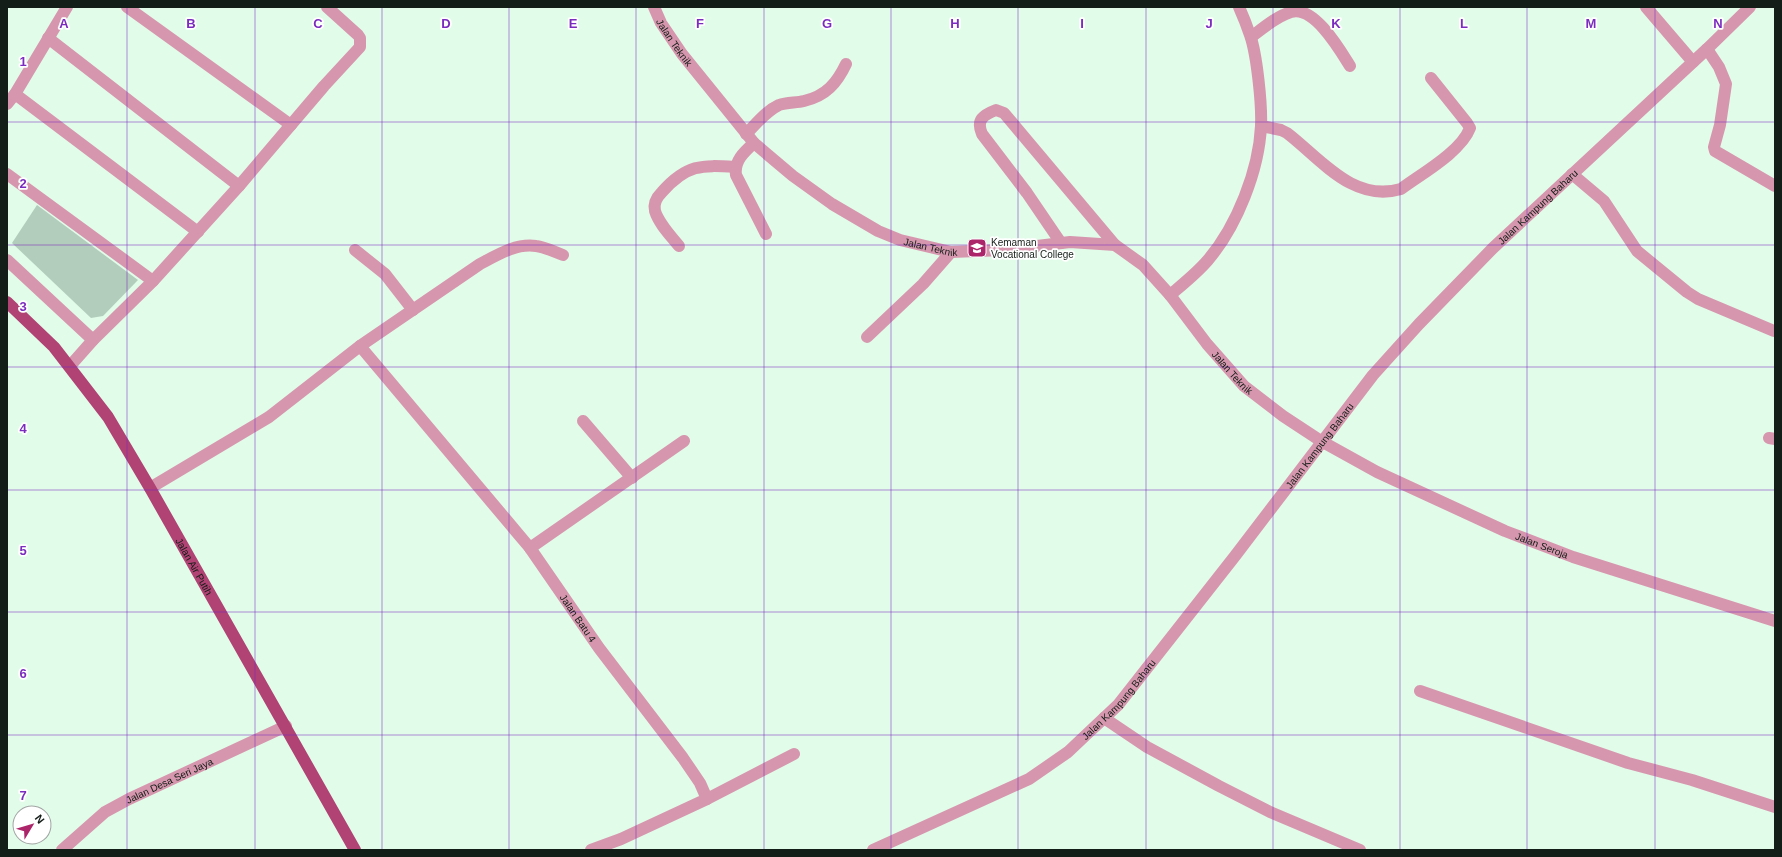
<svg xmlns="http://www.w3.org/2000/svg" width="1782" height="857" font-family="Helvetica,sans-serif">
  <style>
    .building { fill: #b3cdbc }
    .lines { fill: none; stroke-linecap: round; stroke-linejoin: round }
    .minor { stroke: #d697ae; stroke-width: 12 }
    .major { stroke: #b04274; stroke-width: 12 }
    .grid { fill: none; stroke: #7b2cbf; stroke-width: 1; stroke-opacity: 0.55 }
    .labels { text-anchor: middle; stroke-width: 3.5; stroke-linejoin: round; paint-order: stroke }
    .street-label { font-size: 10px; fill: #141e18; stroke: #fff }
    .poi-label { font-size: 10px; fill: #141e18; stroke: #fff; text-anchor: start }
    .grid-label { font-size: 13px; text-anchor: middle; font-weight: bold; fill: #7b2cbf; stroke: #fff; stroke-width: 3.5; stroke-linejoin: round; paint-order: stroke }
  </style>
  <rect width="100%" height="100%" fill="#e2fcea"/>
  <path class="building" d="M37,205L138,280L103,316L91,318L12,243Z"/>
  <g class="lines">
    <g class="minor">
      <path d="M127,7L291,125"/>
      <path id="s1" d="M654,7L661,23L682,54L754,143L793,176L832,204L878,231L900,240L951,252L1004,250L1070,242L1115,245L1143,265L1170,295L1207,344L1244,386L1283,416L1321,441L1377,472L1505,531L1573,557L1775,621"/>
      <path d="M1646,7L1693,62"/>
      <path d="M1251,37C1263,28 1277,16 1291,12C1314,5 1340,50 1350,66"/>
      <path d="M48,38L239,186"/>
      <path d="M1707,49L1719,67L1726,84L1720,125L1714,147L1715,151L1775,186"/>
      <path d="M15,94L198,232"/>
      <path d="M7,104L15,94L67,7"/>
      <path d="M1261,126L1281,130L1287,133C1321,159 1353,203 1401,189C1421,174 1461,152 1470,128L1467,123L1431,78"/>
      <path d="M746,134C756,124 766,111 779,105C787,102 796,103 804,101C826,96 837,83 846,64"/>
      <path d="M754,143C744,152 734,161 736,175L766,234"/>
      <path d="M7,174L153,281"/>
      <path d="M1572,174L1604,201L1637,251L1687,292L1698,299L1774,331"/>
      <path d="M1061,243L1027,193L982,134C976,120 983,115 996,110L1004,113L1115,245"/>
      <path d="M679,246C671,236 659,224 655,211C653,203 657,197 662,192C687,164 701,165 736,167"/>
      <path d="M355,250L385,274L413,310"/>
      <path d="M7,260L93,340"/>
      <path d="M1170,295C1183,284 1197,273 1208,260C1237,226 1259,170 1261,126C1262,105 1257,55 1250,35C1247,26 1243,16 1239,7"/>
      <path d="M867,337L923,284L951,252"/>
      <path id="s2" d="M360,346L530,548L599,648L683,758L700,783L707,799L621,839L591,850"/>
      <path d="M70,366L93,340L153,281L239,186L324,86L360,47V38L358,35L327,7"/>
      <path d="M583,421L632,478"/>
      <path d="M1769,438L1775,439"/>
      <path d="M150,488L269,417L360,346L480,264C497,255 516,243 536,246C545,247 555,252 563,255"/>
      <path d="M530,548L684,441"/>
      <path d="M1420,691L1628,763L1692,780L1775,807"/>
      <path d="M1104,718L1147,747L1219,786L1270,812L1360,850"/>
      <path d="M707,799L794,754"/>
      <path id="s3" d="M62,850L105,812L129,799L286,726"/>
      <path id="s4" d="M873,850L1029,779L1068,752L1087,734L1118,705L1235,556L1373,375L1419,324L1493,248L1707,49L1750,7"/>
    </g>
    <path class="major" id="s5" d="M7,302L54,347L108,417L150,488L355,850"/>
  </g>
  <path class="grid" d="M127,7V850M255,7V850M382,7V850M509,7V850M636,7V850M764,7V850M891,7V850M1018,7V850M1146,7V850M1273,7V850M1400,7V850M1527,7V850M1655,7V850M7,122H1775M7,245H1775M7,367H1775M7,490H1775M7,612H1775M7,735H1775"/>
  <defs>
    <symbol id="university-square" viewBox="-11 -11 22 22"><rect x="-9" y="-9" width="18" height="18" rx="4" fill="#ac2469" stroke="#fff"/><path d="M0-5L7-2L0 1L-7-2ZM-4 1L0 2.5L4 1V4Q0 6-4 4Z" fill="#fff"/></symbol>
  </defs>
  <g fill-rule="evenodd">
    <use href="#university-square" x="966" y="237" width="22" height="22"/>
  </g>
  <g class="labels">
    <g class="street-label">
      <text dy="4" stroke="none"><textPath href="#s1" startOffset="41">Jalan Teknik</textPath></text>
      <text dy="4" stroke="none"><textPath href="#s4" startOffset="940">Jalan Kampung Baharu</textPath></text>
      <text dy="4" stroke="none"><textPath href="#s1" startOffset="377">Jalan Teknik</textPath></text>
      <text dy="4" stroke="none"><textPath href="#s1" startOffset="737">Jalan Teknik</textPath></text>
      <text dy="4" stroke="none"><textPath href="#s4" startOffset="616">Jalan Kampung Baharu</textPath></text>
      <text dy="4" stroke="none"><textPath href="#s1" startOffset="1094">Jalan Seroja</textPath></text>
      <text dy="4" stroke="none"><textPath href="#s5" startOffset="326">Jalan Air Putih</textPath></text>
      <text dy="4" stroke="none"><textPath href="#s2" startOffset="349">Jalan Batu 4</textPath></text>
      <text dy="4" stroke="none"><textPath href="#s4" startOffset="292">Jalan Kampung Baharu</textPath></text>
      <text dy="4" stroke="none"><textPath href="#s3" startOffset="129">Jalan Desa Seri Jaya</textPath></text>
    </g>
    <g class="poi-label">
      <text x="991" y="246">Kemaman<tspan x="991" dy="12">Vocational College</tspan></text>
    </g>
  </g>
  <g class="grid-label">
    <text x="64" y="28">A</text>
    <text x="191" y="28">B</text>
    <text x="318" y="28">C</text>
    <text x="446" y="28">D</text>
    <text x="573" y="28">E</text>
    <text x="700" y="28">F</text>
    <text x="827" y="28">G</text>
    <text x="955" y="28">H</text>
    <text x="1082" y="28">I</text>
    <text x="1209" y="28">J</text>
    <text x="1336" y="28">K</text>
    <text x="1464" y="28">L</text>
    <text x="1591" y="28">M</text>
    <text x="1718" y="28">N</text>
    <text x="23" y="66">1</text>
    <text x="23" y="188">2</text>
    <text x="23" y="311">3</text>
    <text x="23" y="433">4</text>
    <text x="23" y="555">5</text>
    <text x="23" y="678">6</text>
    <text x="23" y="800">7</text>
  </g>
  <rect width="1782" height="857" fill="none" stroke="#141e18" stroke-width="16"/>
  <g transform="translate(32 825) rotate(52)"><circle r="19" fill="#ffffff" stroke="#a1a5a3"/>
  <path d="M0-3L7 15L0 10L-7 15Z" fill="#ac2469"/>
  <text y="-6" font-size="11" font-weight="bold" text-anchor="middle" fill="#141e18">N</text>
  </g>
</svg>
